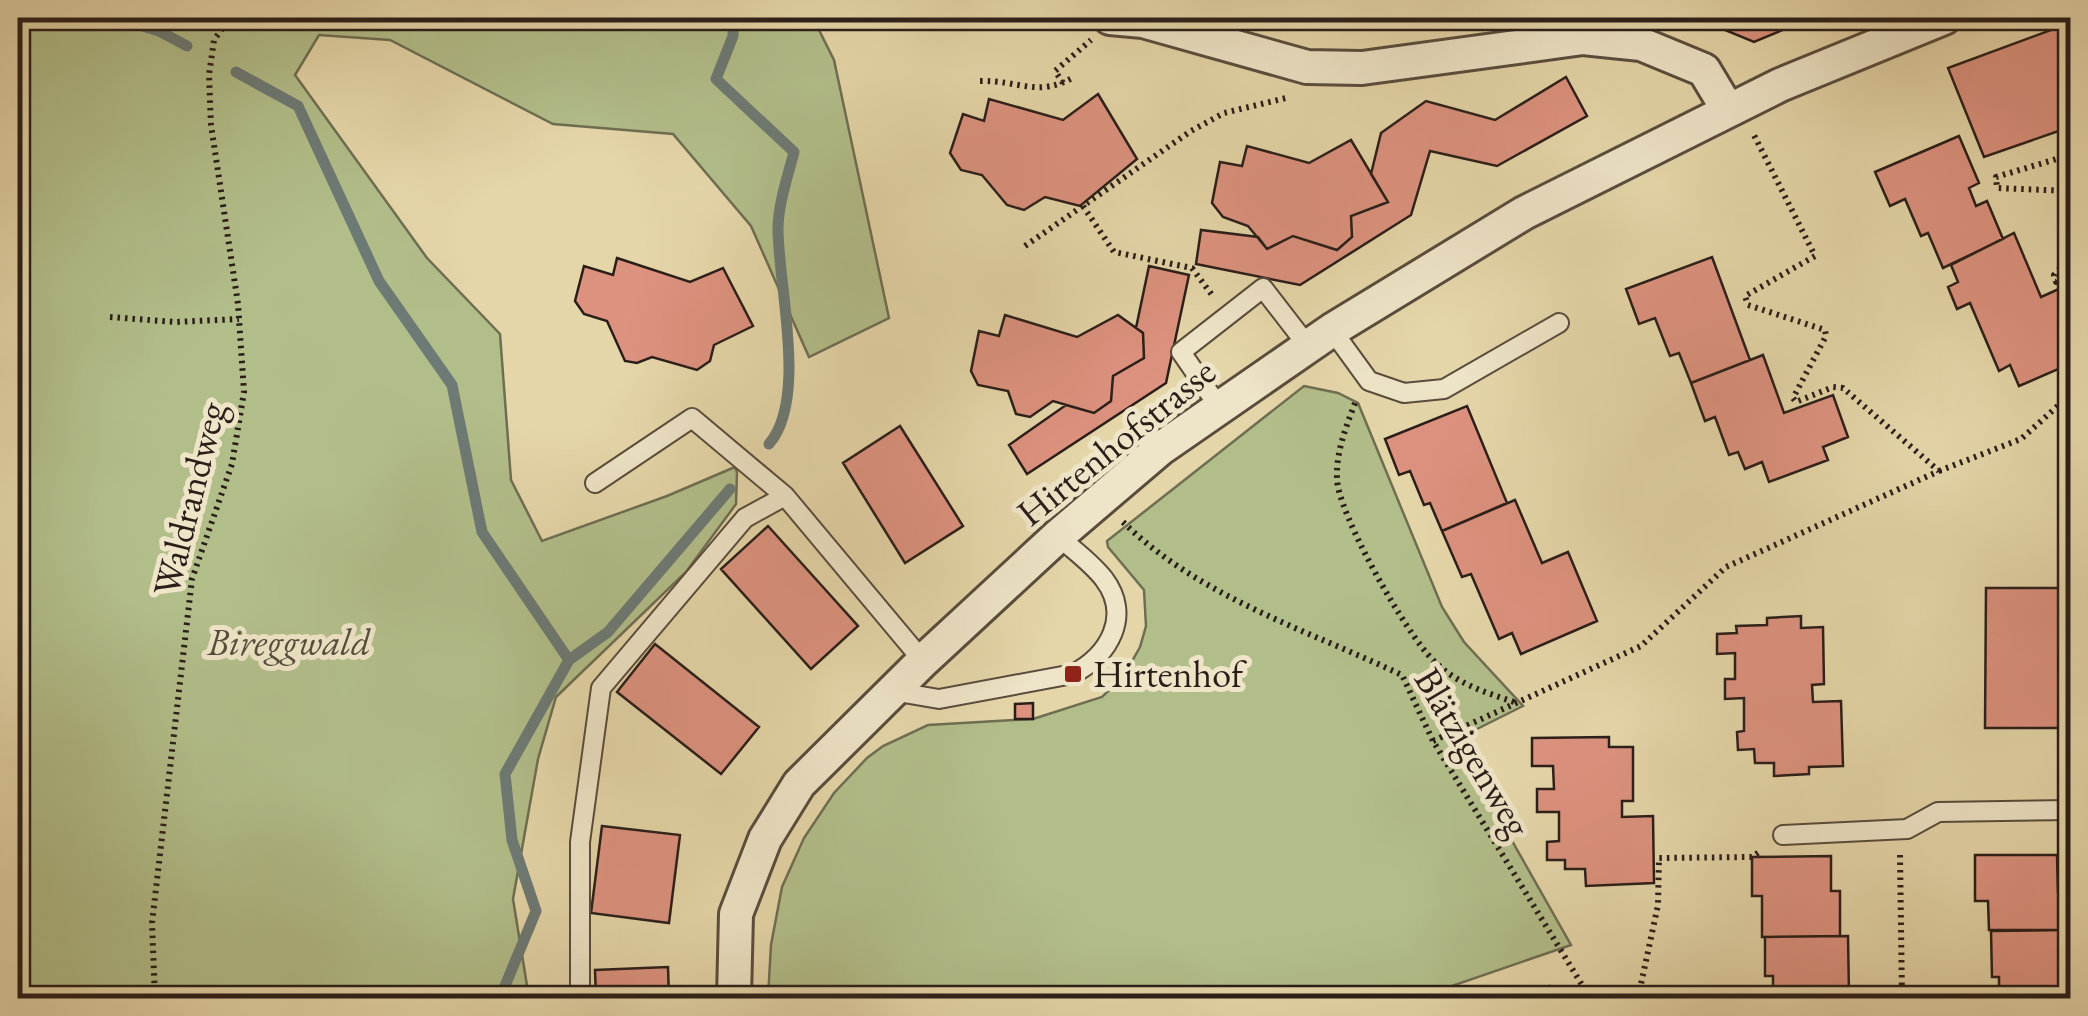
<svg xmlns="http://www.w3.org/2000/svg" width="2088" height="1016" font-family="'EB Garamond',serif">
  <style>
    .green { fill: #b2be8a; stroke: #6e6e52; stroke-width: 2.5 }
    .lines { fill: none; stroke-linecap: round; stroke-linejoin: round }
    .stream { stroke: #6d7a75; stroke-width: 11 }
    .building { fill: #dd927f; stroke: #2a1e19; stroke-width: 2.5 }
    .service-casing { stroke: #594c3d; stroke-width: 22 }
    .minor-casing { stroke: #594c3d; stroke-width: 38 }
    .path { stroke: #2a1e19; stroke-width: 6; stroke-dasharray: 2.5 5; stroke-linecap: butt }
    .service { stroke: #eee4c7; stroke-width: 18 }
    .minor { stroke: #eee4c7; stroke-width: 32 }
    .poi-dot { fill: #8f2418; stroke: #eee4c7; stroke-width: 4 }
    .labels { text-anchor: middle; stroke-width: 10; stroke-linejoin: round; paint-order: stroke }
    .street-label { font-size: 38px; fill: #2a1e19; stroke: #eee4c7 }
    .park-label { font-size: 38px; font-style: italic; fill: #534e3b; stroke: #eee4c7 }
    .poi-label { font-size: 38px; fill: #2a1e19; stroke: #eee4c7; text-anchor: start }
  </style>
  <rect width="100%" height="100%" fill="#e5d6a9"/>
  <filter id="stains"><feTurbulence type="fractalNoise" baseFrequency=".002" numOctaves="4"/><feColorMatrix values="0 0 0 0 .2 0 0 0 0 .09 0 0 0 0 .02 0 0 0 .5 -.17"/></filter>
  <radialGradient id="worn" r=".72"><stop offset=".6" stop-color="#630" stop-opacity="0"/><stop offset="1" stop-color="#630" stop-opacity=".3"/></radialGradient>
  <path class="green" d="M18,18H813L834,60L889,318L809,357L751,226L673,134L553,124L390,40L319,35L295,75L427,258L500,334L511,480L542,541L667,496L735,467L737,472L736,504L686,572L556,697L538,759L513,899L529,998H18Z
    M1304,386L1338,393L1358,403L1442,607L1464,642L1523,706L1455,740L1571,945L1417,998H768L771,945L782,887L804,838L834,793L867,758L883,746L928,725L1033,719L1102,697L1123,677L1140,647L1146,626L1144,590L1108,547L1107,541Z"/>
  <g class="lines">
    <path class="stream" d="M117,18L159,31L187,46
      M733,18V36L716,79L794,152C788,176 778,204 778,229C778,285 808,399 769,444
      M236,72L298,106L379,281L452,385L482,532L569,660
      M500,998L536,911L512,840L505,774L569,660L608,632L730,489"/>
  </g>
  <path class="building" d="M1696,18H1811L1754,42Z
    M2070,23V127L1984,157L1948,68Z
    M1566,77L1587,116L1497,166L1430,151L1411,215L1300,285L1196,264L1201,230L1258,237L1267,249L1293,236L1337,250L1352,237L1351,216L1388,202L1371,174L1381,133L1426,101L1495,120Z
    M1098,94L1137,159L1080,206L1045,197L1024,210L1007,205L982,175L961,170L950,153L963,114L984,121L989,99L1063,120Z
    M1959,136L1979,183L1969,188L1976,206L1987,201L2003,239L1943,268L1928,233L1921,236L1905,199L1890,206L1875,172Z
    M1351,140L1388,202L1351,216L1352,237L1337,250L1293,236L1267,249L1248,226L1223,217L1212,203L1220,162L1242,166L1247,146L1309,163Z
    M2014,233L2041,297L2070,284V364L2019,386L2010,365L1999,371L1970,303L1957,309L1948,287L1958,282L1951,265Z
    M1712,257L1750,360L1691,383L1679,353L1670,356L1655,318L1639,324L1626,289Z
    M617,258L690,282L723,268L753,326L714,345L710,361L697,370L652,357L637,363L625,361L607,321L584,314L575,301L584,266L613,275Z
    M1149,266L1189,275L1166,383L1027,474L1009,445L1066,405L1094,413L1111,401L1113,376L1144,358L1143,333L1136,328Z
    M1005,315L1077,337L1118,315L1143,333L1144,358L1113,376L1111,401L1094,413L1053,401L1030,417L1016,414L1008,391L978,385L971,371L979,331L999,336Z
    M1763,355L1784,413L1833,395L1848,437L1823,447L1828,460L1769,482L1762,462L1745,469L1738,452L1729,455L1715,417L1705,421L1691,383Z
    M1467,406L1507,503L1442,531L1430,503L1424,505L1410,471L1399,475L1385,439Z
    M900,426L963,526L905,563L843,463Z
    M1515,500L1542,563L1568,552L1597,621L1521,654L1512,633L1499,639L1471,574L1462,577L1442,531Z
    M768,526L858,626L811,669L721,569Z
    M1986,588H2067L2070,728H1985Z
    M1801,616V628L1823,627L1824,684L1812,685L1813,702L1841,701L1843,766L1809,767V774L1774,776V763H1755L1754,749L1738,750L1737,732L1744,731V698L1725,699V679H1735V653L1717,654V634L1737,633L1736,626L1767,625V618Z
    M655,644L759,727L721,774L617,692Z
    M1033,703V719H1015V704Z
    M1609,737V747H1633V801H1622V817L1653,816L1654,883L1586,886L1585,869H1565V860H1547V842L1559,841V812H1537V789H1554L1553,766H1532V738Z
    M602,826L680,835L669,923L591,913Z
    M1975,855H2057L2058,892H2064V930H1989L1988,901H1975Z
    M1831,856V891H1840V936L1762,937V896H1752V857Z
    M2064,930H2070V998H1999V977H1992L1991,931Z
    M1848,936L1849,994H1894V998H1773V976H1765V937Z
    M668,967L669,998H596L595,970Z
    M1549,986L1552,998H1509Z"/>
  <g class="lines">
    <defs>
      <path id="service" d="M1332,330L1369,381L1404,393L1444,389L1559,323
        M1219,407L1181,352L1263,288L1307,345
        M595,483L692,418L785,496
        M892,691L939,699L1073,674C1109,655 1132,616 1104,579C1091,562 1073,550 1058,536
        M1783,835L1907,829L1938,812L2070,810
        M580,998V842L601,688L745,518L785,496L923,661"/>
      <path id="minor" d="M1110,18L1143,21L1307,67L1362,68L1583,38L1641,44L1704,70L1728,110
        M734,998L736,914L765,839L799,784L923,661L1058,536L1160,449L1332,330L1524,213L1780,85L1944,18"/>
    </defs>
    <use href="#service" class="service-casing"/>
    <use href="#minor" class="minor-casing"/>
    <path class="path" d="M980,81C1020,80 1037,98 1074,77
      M1063,83L1055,71L1091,40
      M2070,155L1996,177L1997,188L2070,191
      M1083,206L1114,252L1192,268L1212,295
      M1025,246L1191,131L1224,113L1286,98
      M2070,257L2054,275L2056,282L2070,276
      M110,317L175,322L239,319
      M1355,403C1346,427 1336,452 1337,478C1337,513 1407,635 1433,660C1455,683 1484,692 1514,702
      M1939,471L2021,439L2070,395
      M1123,522C1199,597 1307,630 1402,675L1433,741L1590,998
      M1433,741L1641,646L1726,567L1939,471L1843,388L1833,387L1796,402L1793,398L1826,336L1825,330L1748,305L1745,296L1815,256L1754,135
      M1900,855L1902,998
      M155,998L152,923L192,579L232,464L244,392L238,304L211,125L209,75L214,40L230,18
      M1638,998L1658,905L1659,858L1752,857L1762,850"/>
    <use href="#service" class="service"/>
    <use href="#minor" class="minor"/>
  </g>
  <rect class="poi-dot" x="1063" y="664" width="20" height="20" rx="5"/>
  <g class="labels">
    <g class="street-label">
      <text transform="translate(1116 442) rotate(-39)" y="13">Hirtenhofstrasse</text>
      <text transform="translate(189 499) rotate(-76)" y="13">Waldrandweg</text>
      <text transform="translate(1473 752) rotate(59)" y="13">Blätzigenweg</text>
    </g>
    <g class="park-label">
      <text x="289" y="655">Bireggwald</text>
    </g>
    <g class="poi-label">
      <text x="1093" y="687">Hirtenhof</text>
    </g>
  </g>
  <rect width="2088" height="1016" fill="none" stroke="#e5d6a9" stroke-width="60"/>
  <rect x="20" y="20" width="2048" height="976" fill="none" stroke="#2a1e19" stroke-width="5"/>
  <rect x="30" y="30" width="2028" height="956" fill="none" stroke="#2a1e19" stroke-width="2.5"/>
  <rect width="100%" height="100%" filter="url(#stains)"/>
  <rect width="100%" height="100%" fill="url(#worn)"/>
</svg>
